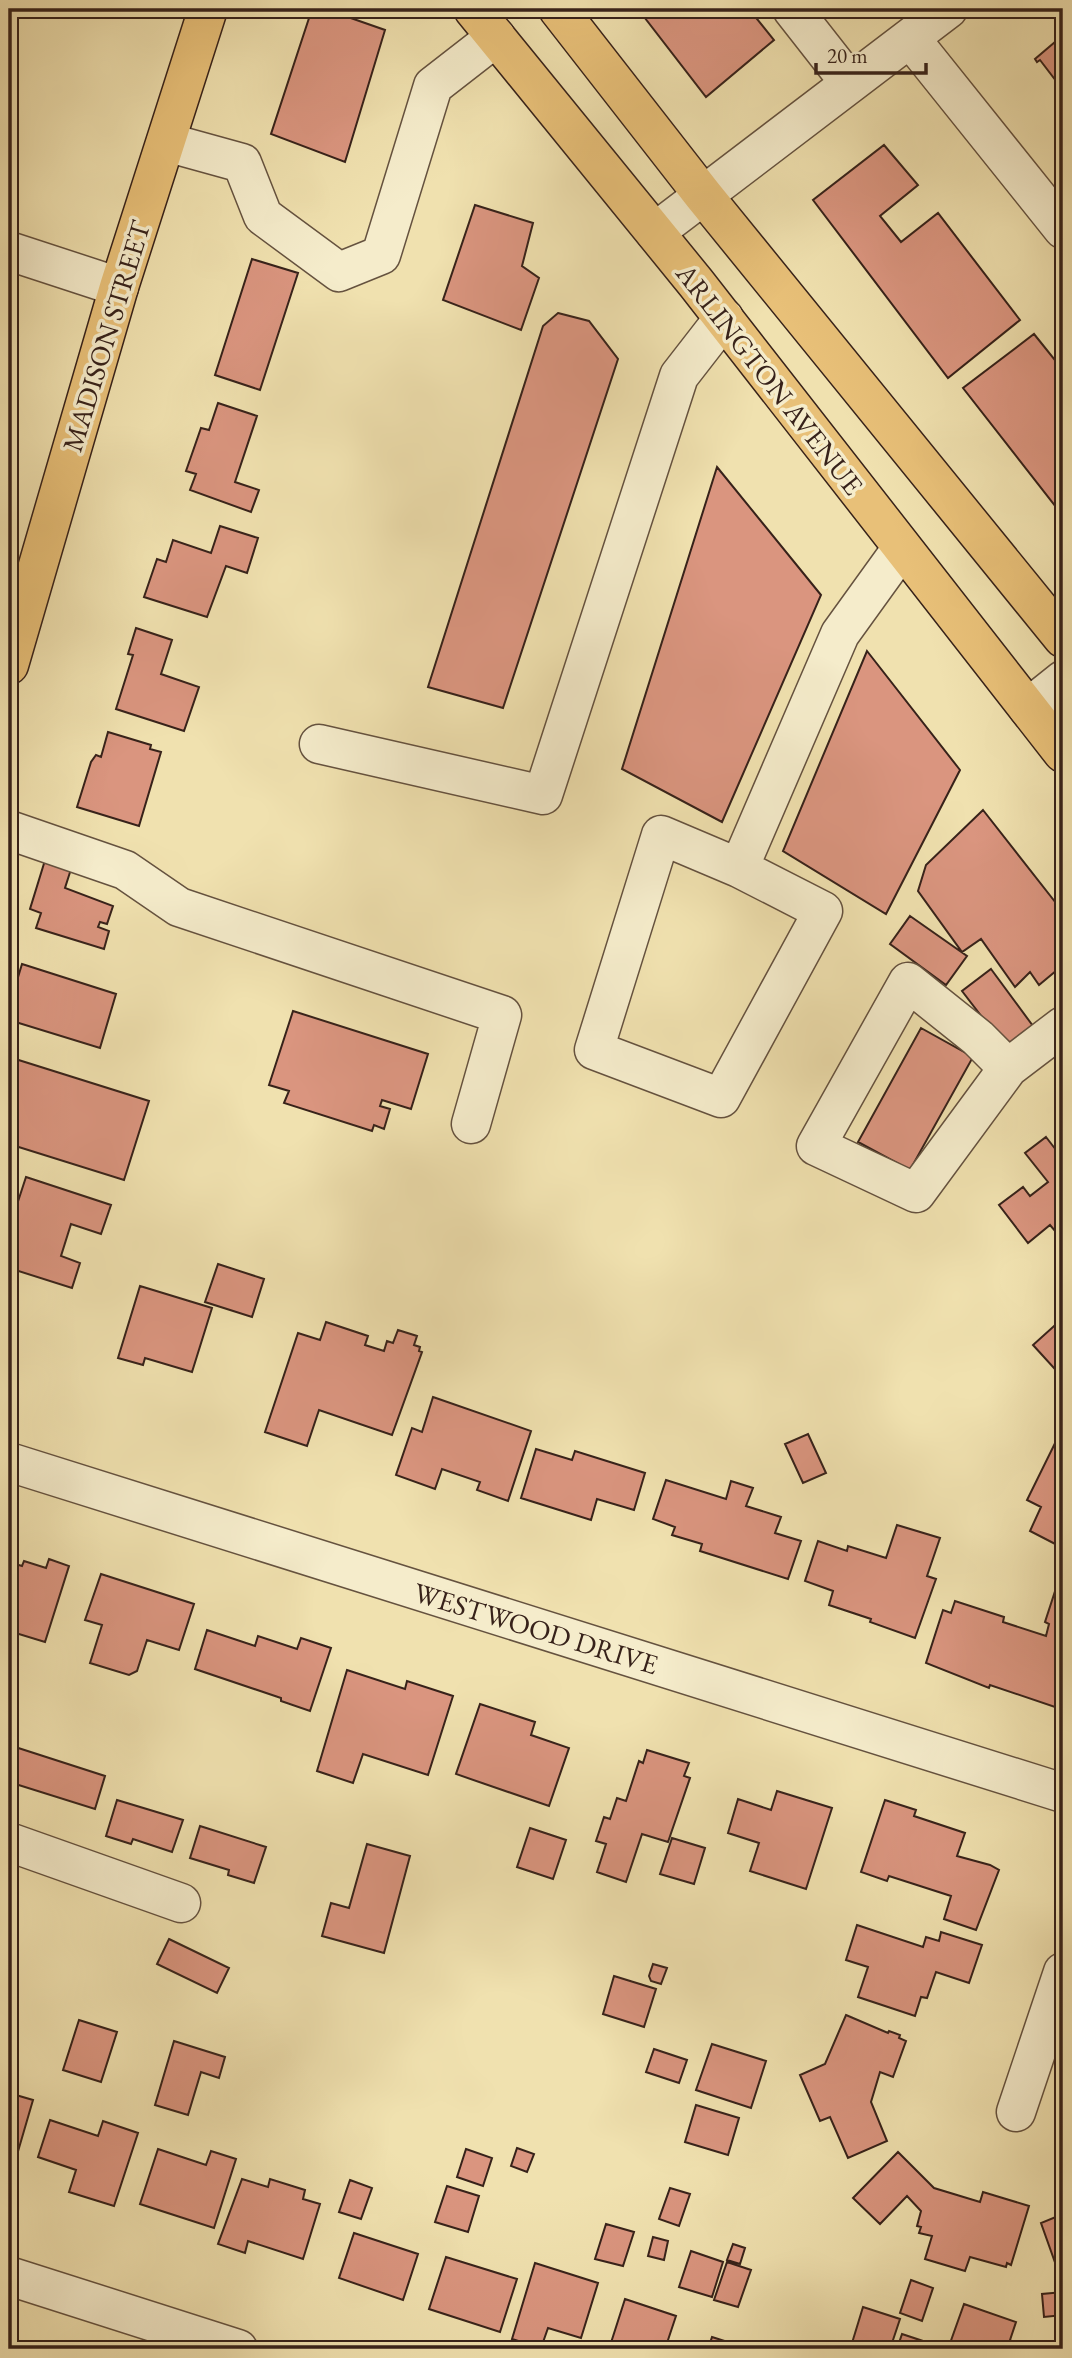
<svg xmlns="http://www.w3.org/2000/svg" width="1072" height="2358" font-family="'EB Garamond',serif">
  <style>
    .building { fill: #da957f; stroke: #37221a; stroke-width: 2 }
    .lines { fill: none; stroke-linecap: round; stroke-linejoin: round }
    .minor-casing { stroke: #65523f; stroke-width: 41 }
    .major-casing { stroke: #37221a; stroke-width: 41 }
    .minor { stroke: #f5eccb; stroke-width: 38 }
    .major { stroke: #e8c078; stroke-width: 38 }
    .labels { text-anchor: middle; stroke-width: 7; stroke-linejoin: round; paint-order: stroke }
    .street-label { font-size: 28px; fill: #37221a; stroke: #f5eccb }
  </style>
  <rect width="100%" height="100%" fill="#f0e1af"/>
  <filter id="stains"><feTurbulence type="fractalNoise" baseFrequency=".00286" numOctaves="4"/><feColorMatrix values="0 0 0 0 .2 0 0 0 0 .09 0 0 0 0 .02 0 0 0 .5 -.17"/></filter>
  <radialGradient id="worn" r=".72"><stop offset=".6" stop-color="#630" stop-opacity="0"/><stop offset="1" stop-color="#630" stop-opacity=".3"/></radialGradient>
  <path class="building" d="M312,9H325L385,30L345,162L271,134Z
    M638,9H749L774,40L706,97Z
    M1062,36L1063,35V90L1040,60L1037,62L1035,59Z
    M884,145L918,185L880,216L901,242L938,213L1020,320L948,378L813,200Z
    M475,205L533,223L522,266L539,278L521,330L443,300Z
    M252,259L298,273L260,390L215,375Z
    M558,313L589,321L618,359L503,708L428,687L543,326Z
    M9,326L16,328L9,352Z
    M1034,334L1063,370V516L963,388Z
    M218,403L257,416L235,482L259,490L251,512L190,490L196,474L186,471L201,428L209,430Z
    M717,467L821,595L722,822L622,769Z
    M220,526L258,538L247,573L226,566L207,617L144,597L157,559L166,562L173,540L211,553Z
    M136,628L172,640L161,674L199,687L184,731L116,709L133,655L128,654Z
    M867,651L960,770L886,914L783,851Z
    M108,732L151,745L150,749L161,752L139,826L77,807L91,762L96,755L101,757Z
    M983,810L1063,912V965L1039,985L1030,972L1015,987L981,939L962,952L918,891L926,865Z
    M46,857L72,866L65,888L113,906L107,924L100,922L98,927L109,931L104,949L36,928L41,913L30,909Z
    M910,916L967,956L946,985L890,944Z
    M22,964L116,994L100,1048L9,1020V1007Z
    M991,969L1033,1026L1005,1047L962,991Z
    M293,1011L428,1054L411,1109L382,1100L380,1106L390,1109L384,1129L374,1125L372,1131L284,1103L289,1091L269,1085Z
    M921,1028L973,1057L910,1170L858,1142Z
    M9,1057L149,1101L124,1180L9,1144Z
    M1046,1137L1063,1159V1225L1055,1231L1050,1225L1028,1243L999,1205L1023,1187L1030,1196L1048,1182L1025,1153Z
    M26,1177L111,1205L101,1234L71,1224L61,1256L80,1263L72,1288L9,1268V1229Z
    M218,1264L264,1279L252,1317L205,1302Z
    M140,1286L212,1308L192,1372L145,1358L143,1365L118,1358Z
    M1063,1318V1378L1033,1345Z
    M326,1322L368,1336L365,1345L384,1351L387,1341L393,1343L398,1330L417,1336L414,1345L420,1347L419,1351L422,1352L392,1435L319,1410L307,1446L265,1432L298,1333L320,1340Z
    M433,1397L531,1431L508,1501L477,1490L480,1482L442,1469L435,1489L396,1475L412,1428L422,1432Z
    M1063,1427V1548L1030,1531L1041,1507L1027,1500Z
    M808,1434L826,1473L803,1483L785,1444Z
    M536,1449L572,1460L575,1451L645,1473L634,1510L597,1499L591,1520L521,1498Z
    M666,1480L726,1499L731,1481L753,1488L746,1506L781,1517L775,1533L801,1541L788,1579L700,1551L702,1544L672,1535L675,1527L653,1519Z
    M897,1525L940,1538L927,1576L936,1579L915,1638L870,1622L871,1619L829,1605L833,1591L805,1581L818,1541L847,1551L848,1546L886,1558Z
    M49,1559L69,1566L45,1642L9,1631V1562L22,1566L24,1561L46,1568Z
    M101,1574L194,1604L179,1650L147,1640L137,1671L129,1675L90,1663L102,1625L85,1620Z
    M1059,1579L1063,1580V1683L1055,1707L990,1685L989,1688L926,1663L943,1610L951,1613L955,1601L1004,1617L1003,1622L1046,1636L1049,1624L1045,1622Z
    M207,1630L255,1646L258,1636L297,1649L301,1638L331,1648L310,1711L281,1701V1698L195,1669Z
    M347,1670L405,1689L407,1681L453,1696L428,1775L363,1754L353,1783L317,1771Z
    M480,1704L535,1722L531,1735L569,1748L549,1806L456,1774Z
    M9,1745L105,1776L95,1809L9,1782Z
    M647,1750L689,1763L684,1776L690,1778L668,1842L642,1834L626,1882L597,1872L606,1844L596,1841L604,1817L610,1819L617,1798L626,1801L639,1761L643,1763Z
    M777,1791L832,1808L806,1889L750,1871L759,1843L728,1833L738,1799L771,1810Z
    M117,1800L183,1820L172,1852L133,1839L131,1844L106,1836Z
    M885,1800L916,1810L914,1816L965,1833L957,1856L990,1865L999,1870L976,1930L944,1919L951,1896L889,1876L887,1881L861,1872Z
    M200,1826L266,1847L254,1883L228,1875L229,1870L190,1858Z
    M530,1828L566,1840L553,1879L517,1867Z
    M672,1838L705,1848L694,1884L660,1874Z
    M367,1844L410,1856L384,1953L322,1936L331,1903L349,1908Z
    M857,1925L923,1947L926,1937L939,1941L941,1932L982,1945L969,1983L936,1972L927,1998L921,1997L915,2016L858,1997L868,1967L846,1960Z
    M169,1939L229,1968L217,1993L157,1964Z
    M653,1964L667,1968L661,1984L651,1981L649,1976Z
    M614,1976L656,1989L644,2027L603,2014Z
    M846,2015L888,2033L889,2031L900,2035L899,2038L906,2041L893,2077L880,2072L871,2102L887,2141L848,2158L830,2117L820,2121L800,2075L825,2064Z
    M79,2020L117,2032L101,2082L63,2070Z
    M174,2041L225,2057L219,2078L201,2072L188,2115L155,2105Z
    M712,2044L766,2061L751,2108L696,2090Z
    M654,2049L687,2060L679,2083L646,2072Z
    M9,2093L33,2100L12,2172L9,2171Z
    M696,2105L739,2118L728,2155L685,2142Z
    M50,2120L98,2136L103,2121L138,2133L114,2206L69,2192L76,2170L38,2157Z
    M517,2148L534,2154L527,2172L511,2166Z
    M158,2149L206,2165L211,2151L236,2159L214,2228L140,2204Z
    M466,2149L492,2158L483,2186L457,2177Z
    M898,2152L934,2188L980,2202L983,2192L1029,2206L1011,2265L1007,2263L1006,2267L970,2257L965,2271L925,2259L932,2236L919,2233L921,2227L917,2226L921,2211L907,2196L880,2224L853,2198Z
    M242,2179L268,2187L270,2179L305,2190L303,2199L320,2204L303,2259L248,2241L245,2253L218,2244Z
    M350,2180L372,2188L361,2219L339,2212Z
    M447,2186L479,2196L468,2232L435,2222Z
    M670,2188L690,2194L679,2226L659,2219Z
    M1063,2214V2285L1041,2223Z
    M606,2224L634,2232L623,2266L595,2259Z
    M354,2233L418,2254L403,2300L339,2278Z
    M653,2237L668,2241L664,2260L648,2256Z
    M733,2244L745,2248L740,2264L727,2260Z
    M691,2251L723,2262L712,2297L679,2287Z
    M446,2257L517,2279L500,2332L429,2309Z
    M727,2262L751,2270L738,2307L714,2300Z
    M535,2263L598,2283L581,2338L548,2328L541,2348L512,2339Z
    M911,2280L933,2288L922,2321L900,2313Z
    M1063,2292V2315L1044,2317L1042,2294Z
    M625,2299L676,2316L665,2349H609Z
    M964,2304L1016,2322L1008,2346L995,2342L993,2349H948Z
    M863,2307L900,2319L890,2349H871L852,2343Z
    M902,2334L938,2346L937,2349H897Z
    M712,2337L737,2345L736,2349H708Z
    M1012,2341L1033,2349H1040H1009Z"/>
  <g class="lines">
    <defs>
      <path id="minor" d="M792,9L850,83
        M910,38L1063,229
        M166,142L242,163L263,216L339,272L381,255L433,86L496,37
        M655,232L948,9
        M9,251L119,287
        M1028,708L1063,680
        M319,744L543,795L679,376L724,318
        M9,830L125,870L179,907L502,1015L471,1124
        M739,868L661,835L594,1050L721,1098L823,911L739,868L840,634L902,548
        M1008,1068L978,1038L908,982L816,1146L916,1193L1008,1068L1063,1026
        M9,1462L1063,1793
        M9,1842L181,1903
        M1016,2112L1063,1972
        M9,2276L238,2349"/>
      <path id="major" d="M473,9L696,283L1063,753
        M558,9L703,195L1063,638
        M9,665L119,287L208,9"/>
    </defs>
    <use href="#minor" class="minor-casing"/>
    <use href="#major" class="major-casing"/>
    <use href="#minor" class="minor"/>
    <use href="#major" class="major"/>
  </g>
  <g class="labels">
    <g class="street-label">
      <text transform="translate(106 336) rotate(-73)" y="10">MADISON STREET</text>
      <text transform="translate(770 379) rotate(52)" y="10">ARLINGTON AVENUE</text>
      <text transform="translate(536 1628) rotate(17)" y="10">WESTWOOD DRIVE</text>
    </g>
  </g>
  <rect width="1072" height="2358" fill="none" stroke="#f0e1af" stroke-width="35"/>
  <rect x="10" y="10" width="1051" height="2337" fill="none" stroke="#37221a" stroke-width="3.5"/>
  <rect x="18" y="18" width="1037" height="2323" fill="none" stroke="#37221a" stroke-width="2"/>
  <path d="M816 63v10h110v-10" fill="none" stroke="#37221a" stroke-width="3.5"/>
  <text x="827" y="63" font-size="21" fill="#37221a" stroke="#f5eccb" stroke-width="5" paint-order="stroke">20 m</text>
  <rect width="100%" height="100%" filter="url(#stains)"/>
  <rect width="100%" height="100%" fill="url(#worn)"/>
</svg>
